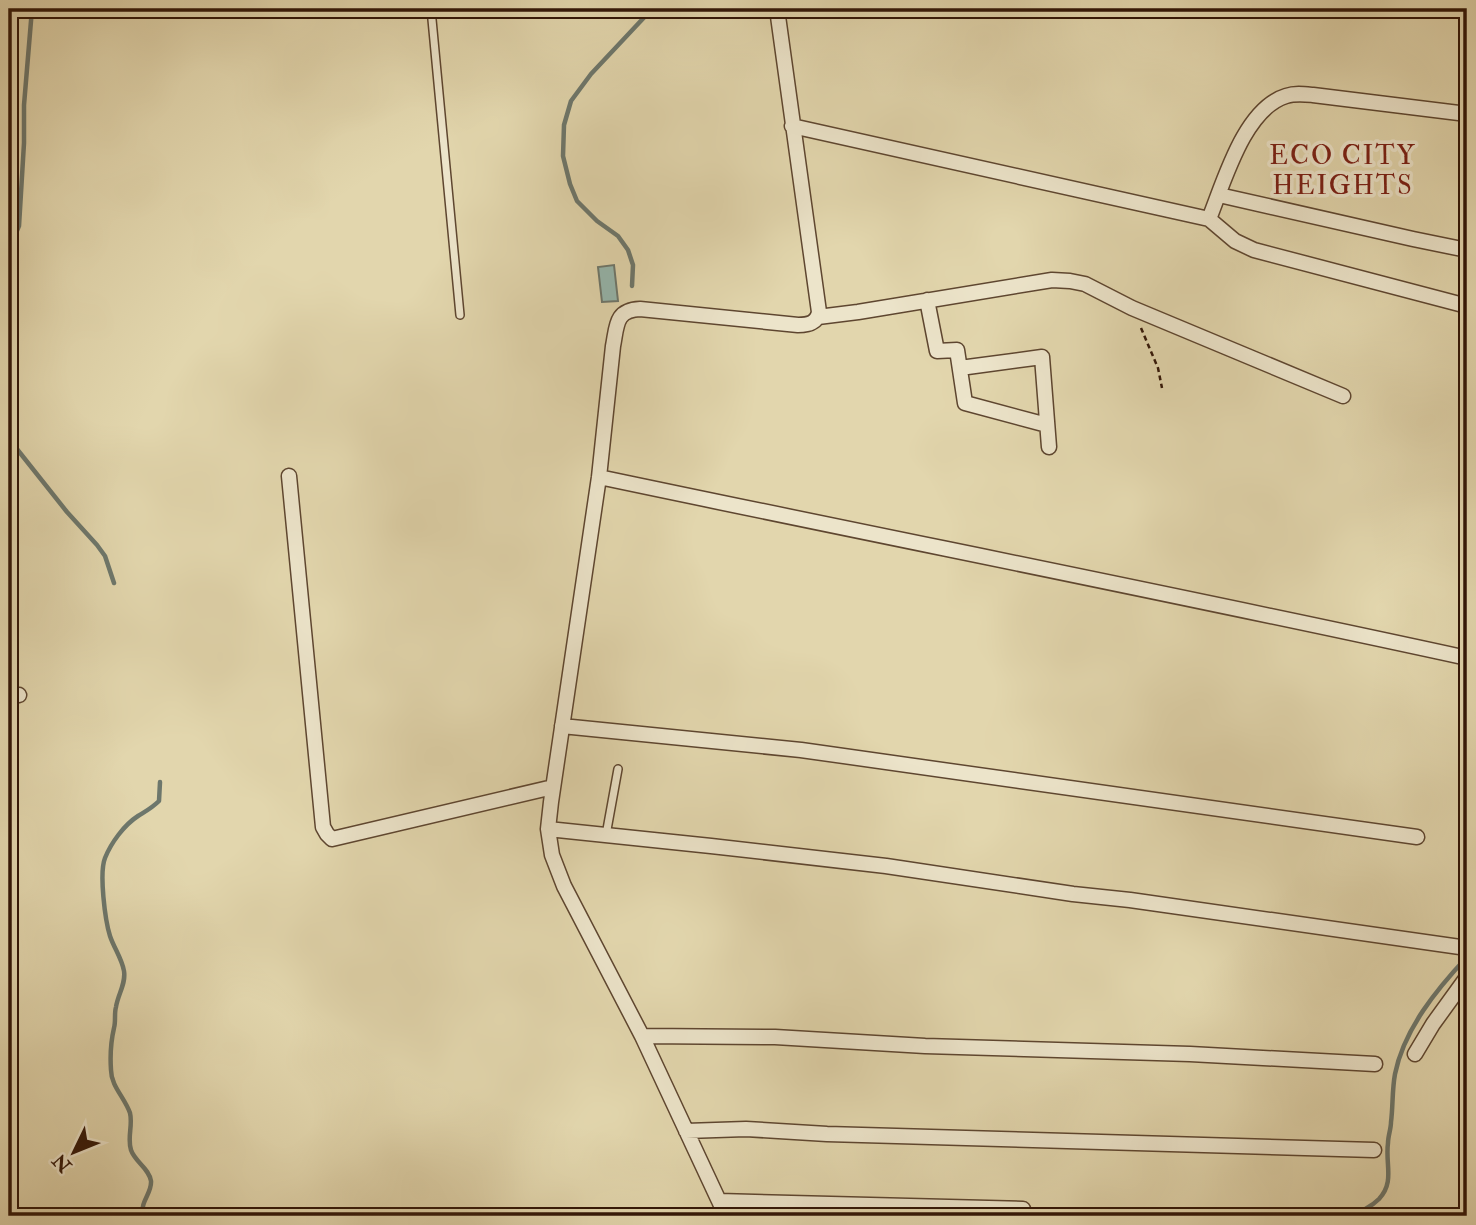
<svg xmlns="http://www.w3.org/2000/svg" width="1476" height="1225" font-family="'IM FELL Double Pica',serif">
  <style>
    .water { fill: #95b8af; stroke: #6d776c; stroke-width: 2 }
    .lines { fill: none; stroke-linecap: round; stroke-linejoin: round }
    .stream { stroke: #6d776c; stroke-width: 4.5 }
    .service-casing { stroke: #5e4630; stroke-width: 10 }
    .minor-casing { stroke: #5e4630; stroke-width: 17 }
    .path { stroke: #321607; stroke-width: 2.5; stroke-dasharray: 5 3.5; stroke-linecap: butt }
    .service { stroke: #ece4ca; stroke-width: 7 }
    .minor { stroke: #ece4ca; stroke-width: 14 }
    .labels { text-anchor: middle; stroke-width: 7; stroke-linejoin: round; paint-order: stroke }
    .neighbourhood-label { font-size: 26px; letter-spacing: 2px; fill: #7a1f14; stroke: #ece4ca }
  </style>
  <rect width="100%" height="100%" fill="#e2d6ad"/>
  <filter id="stains"><feTurbulence type="fractalNoise" baseFrequency=".00286" numOctaves="4"/><feColorMatrix values="0 0 0 0 .2 0 0 0 0 .09 0 0 0 0 .02 0 0 0 .5 -.17"/></filter>
  <radialGradient id="worn" r=".72"><stop offset=".6" stop-color="#630" stop-opacity="0"/><stop offset="1" stop-color="#630" stop-opacity=".3"/></radialGradient>
  <path class="water" d="M614,265L618,301L602,302L598,267Z"/>
  <g class="lines">
    <path class="stream" d="M9,250L19,226L24,143V105L32,9
      M632,286L633,265L628,250L618,236L597,221L577,201L570,184L563,156L564,125L571,101L591,74L652,9
      M9,439L67,512L97,545L105,556L114,583
      M143,1216C140,1200 152,1194 151,1181C149,1168 135,1162 131,1150C127,1138 133,1125 130,1113C125,1098 111,1086 111,1070C110,1056 111,1041 114,1028C116,1021 114,1014 116,1007C118,994 126,984 124,971C122,959 114,948 110,936C105,920 99,873 105,858C111,843 124,825 138,816C146,811 152,808 159,801L160,782
      M1330,1216C1337,1214 1343,1216 1351,1214C1360,1213 1372,1206 1379,1199C1395,1182 1385,1164 1388,1143C1388,1136 1391,1129 1391,1122C1393,1107 1392,1090 1395,1074C1404,1029 1437,989 1467,957"/>
    <defs>
      <path id="service" d="M431,9L460,315
        M606,835L618,769"/>
      <path id="minor" d="M792,126L1209,219L1235,241L1254,250L1467,306
        M1219,195L1413,239L1467,250
        M1209,219C1224,182 1244,109 1286,96C1295,93 1303,94 1313,95L1467,114
        M927,300L937,351L957,350L965,403L1047,425
        M818,317L858,312L1052,280L1070,281L1085,284L1132,308L1343,396
        M960,368L1042,357L1049,447
        M289,476L323,827L327,834L332,839L553,787
        M599,477C888,538 1179,595 1467,658
        M9,697L19,695
        M562,726L801,750L1417,837
        M548,829L711,846L886,866L1073,894L1130,900L1467,948
        M642,1036L775,1037L925,1046L1190,1054L1375,1064
        M1415,1054L1433,1024L1467,977
        M686,1131L746,1129L827,1134L1374,1150
        M719,1201L1023,1209
        M726,1216L642,1036L564,886L552,855L548,829L551,802L599,477L613,346C617,326 615,310 640,309L798,325C809,325 817,323 819,312L777,9"/>
    </defs>
    <use href="#service" class="service-casing"/>
    <use href="#minor" class="minor-casing"/>
    <path class="path" d="M1141,328L1158,368L1162,388"/>
    <use href="#service" class="service"/>
    <use href="#minor" class="minor"/>
  </g>
  <g class="labels">
    <g class="neighbourhood-label">
      <text x="1343" y="164">ECO CITY<tspan x="1343" dy="30">HEIGHTS</tspan></text>
    </g>
  </g>
  <rect width="1476" height="1225" fill="none" stroke="#e2d6ad" stroke-width="35"/>
  <rect x="10" y="10" width="1455" height="1204" fill="none" stroke="#321607" stroke-width="3.5"/>
  <rect x="18" y="18" width="1441" height="1190" fill="none" stroke="#321607" stroke-width="2"/>
  <g transform="translate(74 1152) rotate(227)" stroke="#ece4ca" stroke-width="5" paint-order="stroke">
  <path d="M0-5L12 26L0 18L-12 26Z" fill="#321607"/>
  <text y="-10" font-size="19" font-weight="bold" text-anchor="middle" fill="#321607">N</text>
  </g>
  <rect width="100%" height="100%" filter="url(#stains)"/>
  <rect width="100%" height="100%" fill="url(#worn)"/>
</svg>
